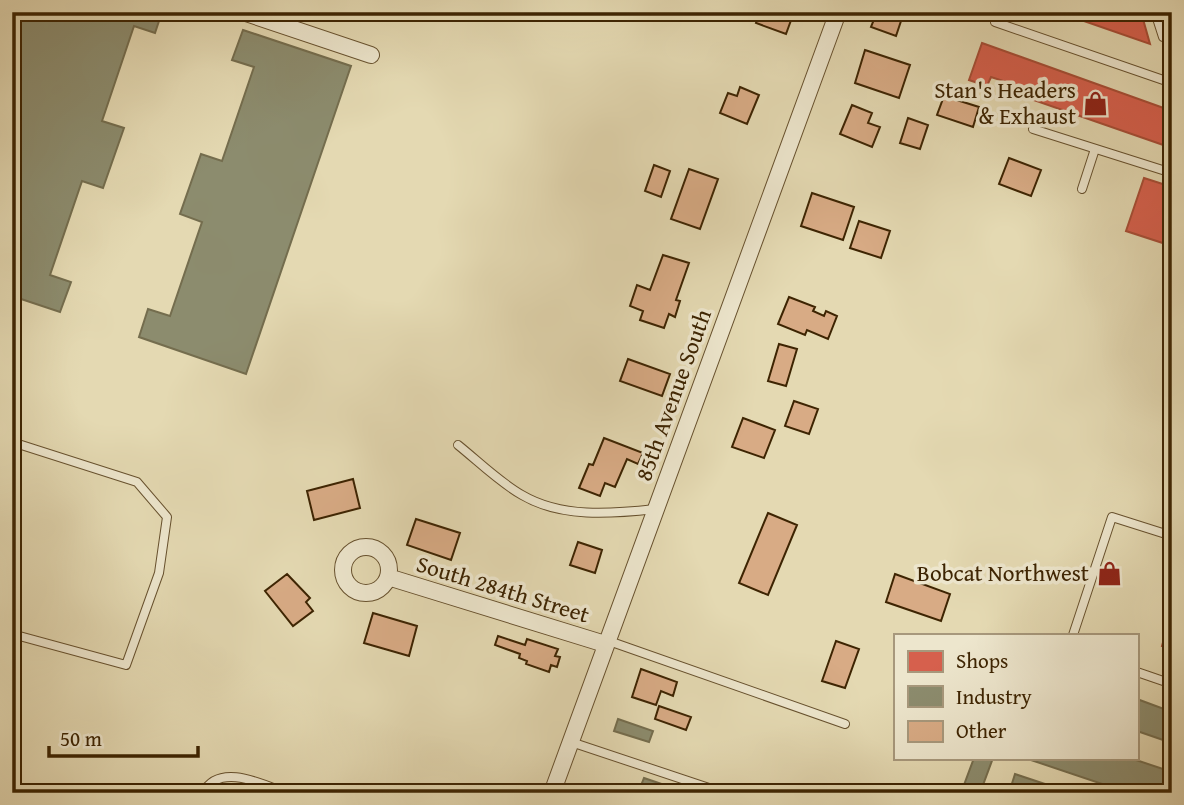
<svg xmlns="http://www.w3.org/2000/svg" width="1184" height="805" font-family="'Gentium Book Plus',serif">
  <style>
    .shops { fill: #d6604d; stroke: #a84e36; stroke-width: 2 }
    .industry { fill: #8c8c6e; stroke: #746d4e; stroke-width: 2 }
    .building { fill: #d8ab85; stroke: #3d2402; stroke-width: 2 }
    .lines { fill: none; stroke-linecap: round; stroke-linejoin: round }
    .service-casing { stroke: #67512e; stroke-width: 10 }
    .minor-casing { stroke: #67512e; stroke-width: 18 }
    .service { stroke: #ede6cd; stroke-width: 8 }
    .minor { stroke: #ede6cd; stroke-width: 16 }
    .labels { text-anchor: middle; stroke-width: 7; stroke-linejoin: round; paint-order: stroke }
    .poi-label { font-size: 23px; fill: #3d2402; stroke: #ede6cd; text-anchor: end }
    .street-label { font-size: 23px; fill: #3d2402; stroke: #ede6cd }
  </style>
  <rect width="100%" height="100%" fill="#e4d9b2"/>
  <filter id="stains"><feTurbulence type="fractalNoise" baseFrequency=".00286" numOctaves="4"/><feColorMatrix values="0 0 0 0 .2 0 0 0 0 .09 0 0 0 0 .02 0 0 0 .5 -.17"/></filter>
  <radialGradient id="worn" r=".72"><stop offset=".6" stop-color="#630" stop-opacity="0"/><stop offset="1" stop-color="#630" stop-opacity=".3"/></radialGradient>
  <path class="shops" d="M1058,12H1141L1150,44Z
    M982,43L1172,111V148L1019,95L1022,87L991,77L987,86L969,80Z
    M1144,178L1172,187V246L1126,231Z
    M1172,610V649L1162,646Z"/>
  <path class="industry" d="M12,12H162L155,33L134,26L102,121L124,128L103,188L82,181L50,275L71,282L60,312L12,296Z
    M243,30L351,66L246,374L139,337L148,309L170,316L202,222L180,214L201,154L222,161L254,67L232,60Z
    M1137,699L1172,712V743L1137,731Z
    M618,719L653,731L649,742L614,731Z
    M974,758H993L980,793H961Z
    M1130,758L1172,772V793H1129L1028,759Z
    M1015,774L1072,793H1009Z
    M644,778L688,793H638Z"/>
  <path class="building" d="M760,12H794L786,34L756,23Z
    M877,12H904L896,36L871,27Z
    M865,50L910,65L899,98L855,83Z
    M740,87L759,95L747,124L720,113L728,93L737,96Z
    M944,96L979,107L973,127L937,115Z
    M852,105L872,113L868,123L880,127L872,147L840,134Z
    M908,118L928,125L920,149L900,143Z
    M1009,158L1041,170L1031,196L999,184Z
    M654,165L670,171L661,197L645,191Z
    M689,169L718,179L700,229L671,219Z
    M812,193L854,207L843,240L801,226Z
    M859,221L890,231L881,258L850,248Z
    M663,255L689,263L676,300L680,301L675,317L669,314L664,328L640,320L643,311L630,306L637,285L650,290Z
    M789,297L815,307L813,311L824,316L826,311L837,316L828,339L807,330L805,335L778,324Z
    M779,344L797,349L786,386L768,381Z
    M628,359L670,374L662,396L620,381Z
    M794,401L818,409L809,434L785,426Z
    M743,418L775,430L764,458L732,447Z
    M604,438L643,453L638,464L627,459L615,487L605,483L600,496L579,488L589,464L593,465Z
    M353,479L360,508L314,520L307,491Z
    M768,513L797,525L768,595L739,583Z
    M416,519L460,533L451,560L407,545Z
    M578,542L602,550L595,573L570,565Z
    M287,574L310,598L306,602L313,611L293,626L265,591Z
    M895,574L950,594L941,621L886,602Z
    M373,613L417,626L409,656L364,643Z
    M498,636L525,645L527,639L558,649L555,656L560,657L557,667L551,665L549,672L526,664L527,661L519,658L520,654L495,645Z
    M836,641L859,649L845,688L822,681Z
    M641,669L677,682L673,696L661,691L656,705L632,697Z
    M659,706L691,717L686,730L655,719Z"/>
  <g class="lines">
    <defs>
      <path id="service" d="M1155,12L1163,37H1172
        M995,22L1172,83
        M1033,129L1172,173
        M1082,189L1095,149
        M12,442L137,482L167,517L159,573L126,665L12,634
        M458,445C478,461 499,482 522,495C561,518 611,514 655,509
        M1073,635L1112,517L1172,536
        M606,640L845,724
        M1137,672L1172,684
        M571,742L724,793
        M203,793C219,762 262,784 286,793"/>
      <path id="minor" d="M243,12L371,55
        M343 570a23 23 0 1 1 46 0a23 23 0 1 1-46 0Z
        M388,577L605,644
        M552,793L838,12"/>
    </defs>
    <use href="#service" class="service-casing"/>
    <use href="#minor" class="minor-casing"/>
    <use href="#service" class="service"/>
    <use href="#minor" class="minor"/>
  </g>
  <defs>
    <symbol id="shop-bare" viewBox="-9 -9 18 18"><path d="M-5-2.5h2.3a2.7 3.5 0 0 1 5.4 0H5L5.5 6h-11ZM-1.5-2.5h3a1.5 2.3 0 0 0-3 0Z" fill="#8f2418" stroke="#ede6cd" stroke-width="2.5" paint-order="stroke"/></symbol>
  </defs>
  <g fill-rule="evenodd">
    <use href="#shop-bare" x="1078" y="86" width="35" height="35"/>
    <use href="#shop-bare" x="1092" y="556" width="35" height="35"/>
  </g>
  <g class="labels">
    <g class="poi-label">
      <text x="1076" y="98">Stan's Headers<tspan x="1076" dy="26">&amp; Exhaust</tspan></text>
      <text x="1089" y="581">Bobcat Northwest</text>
    </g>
    <g class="street-label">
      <text transform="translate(673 395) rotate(-70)" y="8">85th Avenue South</text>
      <text transform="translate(503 589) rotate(17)" y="8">South 284th Street</text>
    </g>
  </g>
  <rect width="1184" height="805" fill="none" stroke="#e4d9b2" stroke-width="42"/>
  <rect x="14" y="14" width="1156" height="777" fill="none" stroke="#3d2402" stroke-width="3.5"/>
  <rect x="21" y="21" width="1142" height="763" fill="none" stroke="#3d2402" stroke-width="2"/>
  <rect x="894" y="634" width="245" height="126" fill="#ede6cd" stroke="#a7987c" stroke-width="2"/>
  <rect x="908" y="651" width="35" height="21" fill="#d6604d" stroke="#a7987c" stroke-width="2"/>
  <text x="956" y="668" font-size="21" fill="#3d2402">Shops</text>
  <rect x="908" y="686" width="35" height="21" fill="#8c8c6e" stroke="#a7987c" stroke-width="2"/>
  <text x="956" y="704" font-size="21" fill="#3d2402">Industry</text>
  <rect x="908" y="721" width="35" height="21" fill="#d8ab85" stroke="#a7987c" stroke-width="2"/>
  <text x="956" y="738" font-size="21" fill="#3d2402">Other</text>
  <path d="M49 746v10h149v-10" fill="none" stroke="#3d2402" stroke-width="3.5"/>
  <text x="60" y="746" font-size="21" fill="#3d2402" stroke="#ede6cd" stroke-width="5" paint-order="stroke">50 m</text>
  <rect width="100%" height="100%" filter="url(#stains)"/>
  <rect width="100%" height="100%" fill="url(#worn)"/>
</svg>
